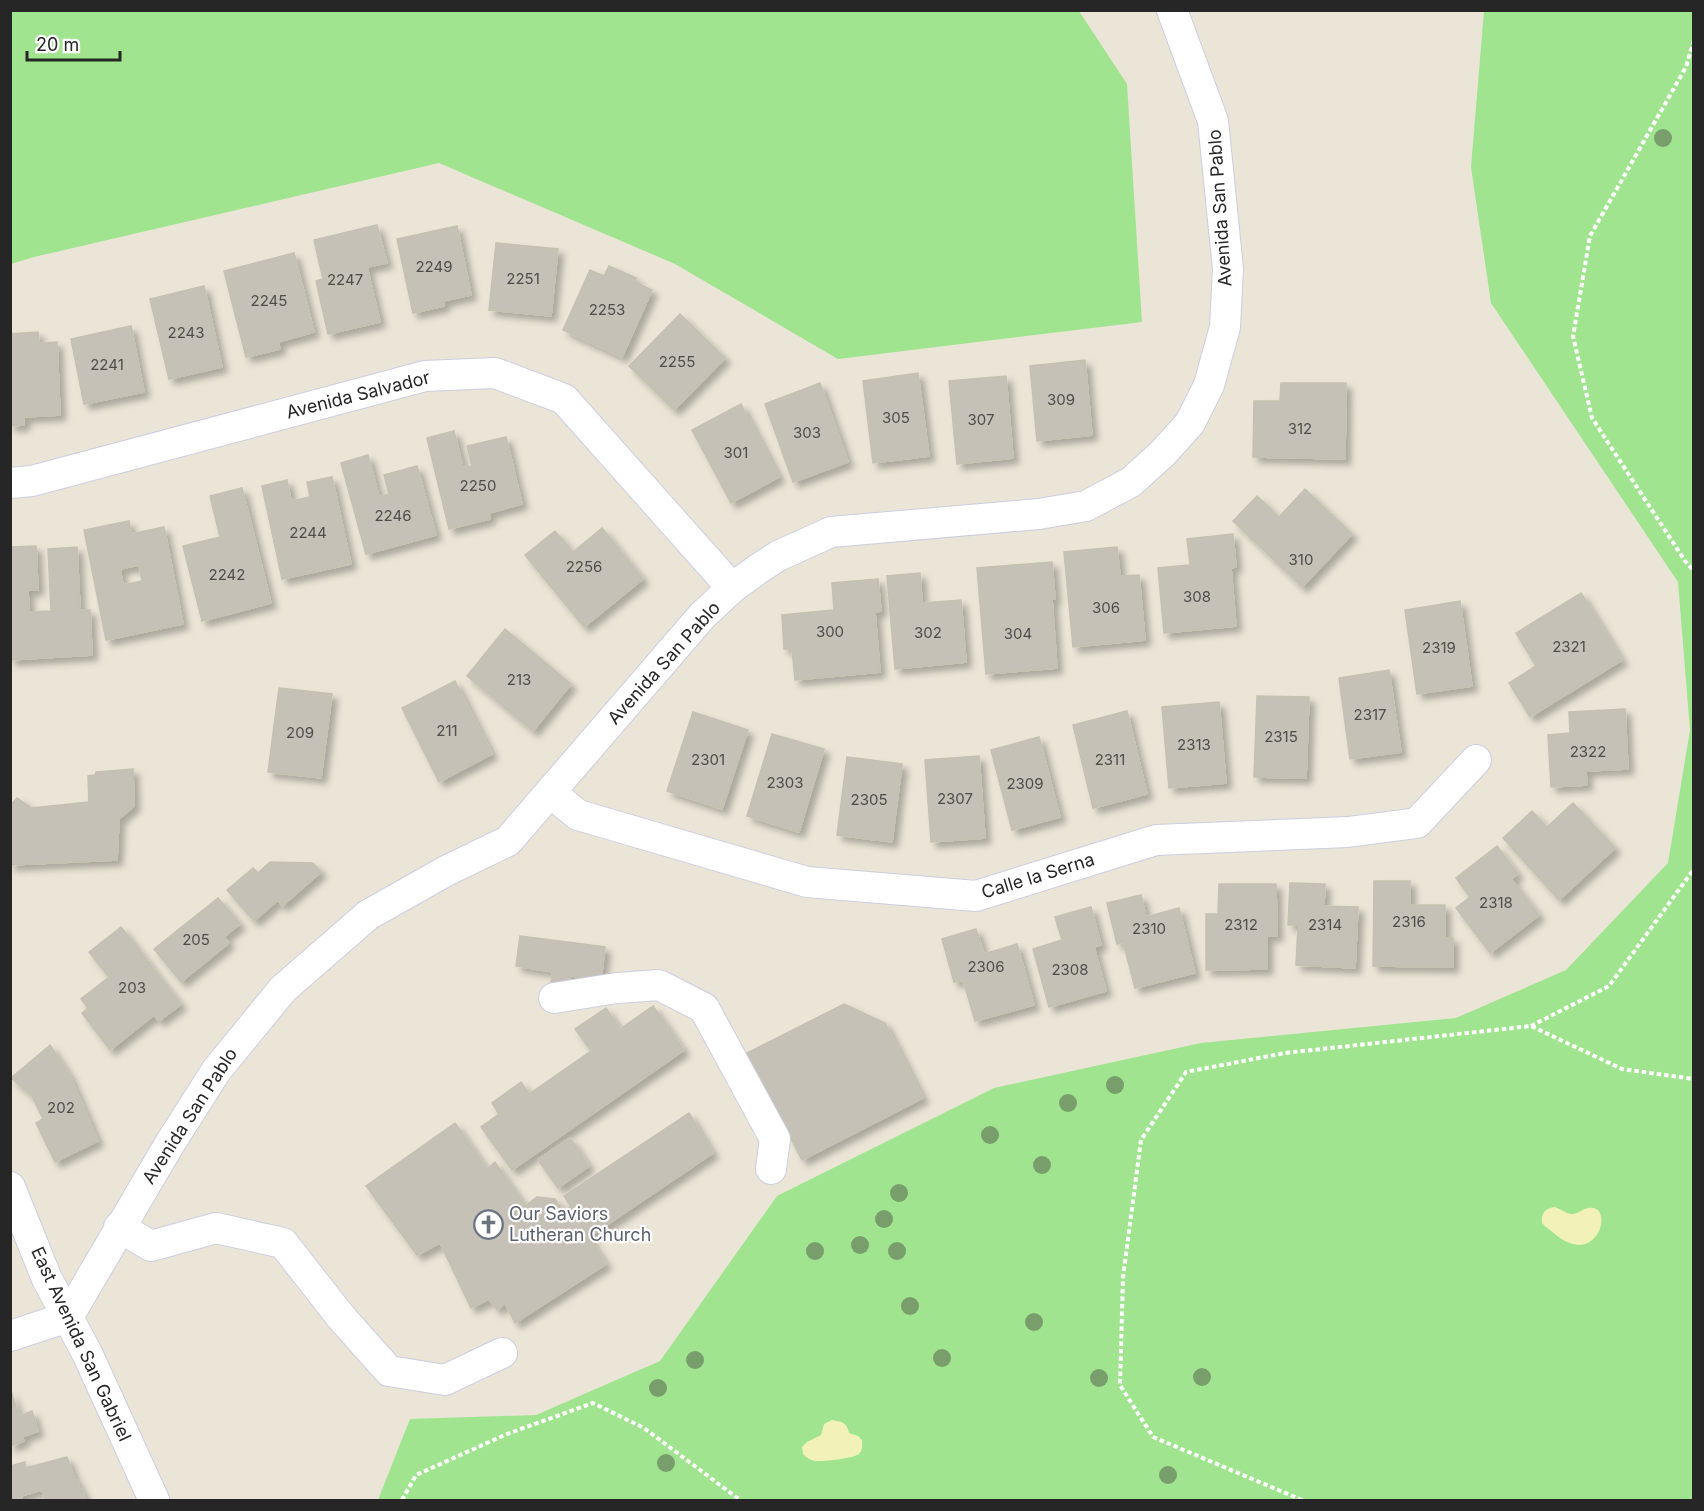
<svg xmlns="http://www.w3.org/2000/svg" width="1704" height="1511" font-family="Inter,sans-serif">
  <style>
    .green { fill: #a0e48f }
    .sand { fill: #f2f1b7 }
    .building { fill: #c5c1b7; stroke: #c5c1b1; stroke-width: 1.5; fill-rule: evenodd; filter: url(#shadow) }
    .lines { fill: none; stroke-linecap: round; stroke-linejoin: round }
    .minor-casing { stroke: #cccde1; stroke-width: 32 }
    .path { stroke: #fff; stroke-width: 4; stroke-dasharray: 4.5 3; stroke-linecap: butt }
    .minor { stroke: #fff; stroke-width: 30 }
    .tree { fill: #789e6c }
    .labels { text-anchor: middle; stroke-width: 4.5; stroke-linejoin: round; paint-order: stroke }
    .number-label { font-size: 15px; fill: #4e4d4a }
    .street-label { font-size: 18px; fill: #262626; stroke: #fff }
    .worship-label { font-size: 18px; fill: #5b616d; stroke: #fff; text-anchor: start }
  </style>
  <defs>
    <filter id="shadow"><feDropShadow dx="5.5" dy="5.5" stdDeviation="3" flood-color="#0004"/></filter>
  </defs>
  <rect width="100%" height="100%" fill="#eae5d6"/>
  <path class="green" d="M11,10L1079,11L1127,84L1142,322L838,359L675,264L439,163L34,257L11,264Z
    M1484,11H1693V1500H378L410,1419L536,1415L660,1361L777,1196L994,1088L1201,1043L1456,1018L1566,970L1668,863L1690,730L1678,582L1491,303L1471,167Z"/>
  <path class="sand" d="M1554,1207C1560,1208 1565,1213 1571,1214C1579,1215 1584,1206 1593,1208C1613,1211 1596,1267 1556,1235C1551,1230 1546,1228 1542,1223C1541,1214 1544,1209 1554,1207Z
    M832,1420C842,1422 847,1422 849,1433L858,1436L862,1440C862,1445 863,1450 859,1454C855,1458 822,1462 815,1461C810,1460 807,1458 803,1454L802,1447L807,1442L821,1435L824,1424Z"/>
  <path class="building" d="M377,225L387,263L367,267L380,322L328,334L316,281L323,279L314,240Z
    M457,226L471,295L443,301L444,306L413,313L397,239Z
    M496,243L558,249L551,316L489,310Z
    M294,253L314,332L278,342L280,349L246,357L224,271Z
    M609,266L636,278L635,282L652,290L622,357L563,330L590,270L604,276Z
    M204,286L222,367L169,379L150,299Z
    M680,314L725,358L674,410L629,366Z
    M131,326L144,392L84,404L71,339Z
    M38,332L39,343L57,342L60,415L24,417V425L10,426V334Z
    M1085,360L1092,435L1037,441L1030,366Z
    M918,373L929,456L873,463L863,381Z
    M1006,376L1013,458L957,464L949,381Z
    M820,383L848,462L793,482L765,404Z
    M1281,383H1346L1345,459L1253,457L1254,401H1280Z
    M741,404L779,477L731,503L692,430Z
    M454,431L463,468L472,466L467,446L506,437L522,504L489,513L490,519L449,529L427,438Z
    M368,455L379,497L389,494L384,475L417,466L436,535L366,554L341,463Z
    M332,477L351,564L282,579L262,486L287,480L291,501L310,497L307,482Z
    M242,488L271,603L202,621L183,546L220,537L210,496Z
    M1305,489L1352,534L1302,587L1233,521L1257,496L1279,517Z
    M129,521L131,534L164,527L183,624L106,640L84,530ZM139,565L142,581L123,585L120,569Z
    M602,528L643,579L584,627L525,555L555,531L573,552Z
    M1233,534L1236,567L1231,568L1236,626L1164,633L1158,568L1190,565L1187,539Z
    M36,546L38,590H28L29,612L51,611L48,549L77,547L80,610H90L92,655L10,660V547Z
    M1117,547L1120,576L1139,575L1145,640L1073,647L1064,552Z
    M1052,562L1055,599H1052L1057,668L986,674L977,568Z
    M920,573L922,603L961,600L966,662L895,669L887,576Z
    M878,579L881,611L875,612L880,672L795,680L792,649H784L782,615L834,610L832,583Z
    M1581,593L1622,660L1530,717L1509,683L1536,666L1516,633Z
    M1460,601L1472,686L1417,694L1405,610Z
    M505,629L571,684L533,731L467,676Z
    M1389,670L1401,752L1350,759L1339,678Z
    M455,681L492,754L439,782L402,708Z
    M279,688L332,694L321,778L268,772Z
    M1257,696L1309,697L1306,778L1254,777Z
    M1219,702L1226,783L1169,788L1162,707Z
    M1625,709L1628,769L1586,771L1587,785L1551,787L1548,735L1570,733L1569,712Z
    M1127,711L1147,794L1093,808L1073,725Z
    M693,712L748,730L722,809L667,791Z
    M772,734L824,749L799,832L747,816Z
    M1039,737L1060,817L1012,830L991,750Z
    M979,756L985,838L931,842L925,760Z
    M847,757L902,764L892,842L837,835Z
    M133,769L134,806L119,819L117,860L10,865V806L17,798L32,808L89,802L88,776L95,775L96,772Z
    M1573,803L1615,848L1559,900L1503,838L1532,811L1547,827Z
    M1497,846L1518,874L1511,879L1539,915L1490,953L1456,908L1470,897L1456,878Z
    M270,862L313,863L321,872L282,906L278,900L254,921L227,890L253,868L258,873Z
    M1374,881H1410V905H1445V938H1453V967L1373,966Z
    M1290,883L1325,884L1324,906L1358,907L1355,968L1296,965L1298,925H1288Z
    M1219,884H1276L1277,936H1267V969L1206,970V914H1218Z
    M1141,895L1146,917L1179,908L1195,973L1135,988L1123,942L1117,944L1107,903Z
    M218,898L240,924L224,937L229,943L181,982L154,949Z
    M1091,907L1101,945L1094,947L1106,991L1049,1007L1033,949L1062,940L1055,917Z
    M121,927L181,1004L159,1021L154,1015L110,1050L82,1013L88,1008L81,999L109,977L89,952Z
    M976,929L984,954L1017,944L1034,1005L975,1021L963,980L954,982L942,939Z
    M520,936L605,947L601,980L571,976L569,985L551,982L553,972L516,966Z
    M844,1004L885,1023L923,1098L802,1160L747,1053Z
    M653,1006L684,1050L512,1170L481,1127L499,1114L492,1103L521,1082L529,1094L591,1051L575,1029L606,1008L620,1029Z
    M50,1045L69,1074L98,1141L55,1162L36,1123L43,1119L32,1096L11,1078Z
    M689,1113L713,1153L589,1237L564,1196Z
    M455,1123L487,1169L495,1162L525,1206L537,1197L555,1199L563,1211L570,1207L606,1264L515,1323L505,1303L497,1310L489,1299L471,1308L440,1243L417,1255L366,1186Z
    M570,1138L589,1166L558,1188L538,1160Z
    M11,1391L19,1416L32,1411L38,1431L22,1437L24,1441L10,1446Z
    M67,1457L75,1480H77L80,1490L82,1489L85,1500H45L42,1490L21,1496L22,1500H10V1466L25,1462L26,1468Z"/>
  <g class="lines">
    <defs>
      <path id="minor" d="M10,483L32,481L425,376L495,373L564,399L732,588
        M551,793L578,815L807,882L976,896L1156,840L1348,832L1417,823L1476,760
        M554,998L617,988L659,985L704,1008L775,1139L771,1169
        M10,1187L47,1279L87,1353L154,1500
        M119,1227L151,1246L216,1228L283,1243L341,1317L389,1371L445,1380L502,1353
        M10,1336L68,1317L169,1145L216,1071L283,989L368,915L446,871L508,841L702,616L732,588L758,569L778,556L831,532L1039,514L1086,506L1131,482L1163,453L1190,423L1209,385L1225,327L1228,269L1213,121L1172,10"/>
    </defs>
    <use href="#minor" class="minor-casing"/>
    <path class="path" d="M1694,40L1686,67L1590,236L1573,336L1592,418L1685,561L1694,571
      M1531,1026L1609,986L1694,869
      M402,1500L416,1475L507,1434L593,1403L644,1428L740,1500
      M1302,1500L1153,1437L1120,1385L1123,1277L1141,1140L1186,1072L1285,1053L1531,1026L1622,1069L1694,1079"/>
    <use href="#minor" class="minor"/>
  </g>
  <g class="tree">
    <circle cx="1663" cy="138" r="9"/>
    <circle cx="1115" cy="1085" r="9"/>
    <circle cx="1068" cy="1103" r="9"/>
    <circle cx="990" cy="1135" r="9"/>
    <circle cx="1042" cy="1165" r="9"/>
    <circle cx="899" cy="1193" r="9"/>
    <circle cx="884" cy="1219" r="9"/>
    <circle cx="860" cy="1245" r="9"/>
    <circle cx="815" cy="1251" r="9"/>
    <circle cx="897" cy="1251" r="9"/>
    <circle cx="910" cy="1306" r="9"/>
    <circle cx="1034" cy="1322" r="9"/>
    <circle cx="942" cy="1358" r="9"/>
    <circle cx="695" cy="1360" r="9"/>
    <circle cx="1202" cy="1377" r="9"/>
    <circle cx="1099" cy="1378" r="9"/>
    <circle cx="658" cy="1388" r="9"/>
    <circle cx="666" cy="1463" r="9"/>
    <circle cx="1168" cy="1475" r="9"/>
  </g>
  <defs>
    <symbol id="church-ring" viewBox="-11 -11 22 22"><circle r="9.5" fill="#fff" stroke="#6b7280" stroke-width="1.5"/><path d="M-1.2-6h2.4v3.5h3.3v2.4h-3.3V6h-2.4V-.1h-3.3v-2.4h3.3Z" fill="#6b7280"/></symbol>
  </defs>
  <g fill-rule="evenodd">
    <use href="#church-ring" x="472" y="1208" width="33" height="33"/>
  </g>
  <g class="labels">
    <g class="number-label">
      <text x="434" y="272">2249</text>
      <text x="523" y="284">2251</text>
      <text x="345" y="285">2247</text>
      <text x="269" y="306">2245</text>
      <text x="607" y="315">2253</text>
      <text x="186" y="338">2243</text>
      <text x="677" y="367">2255</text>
      <text x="107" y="370">2241</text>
      <text x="1061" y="405">309</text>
      <text x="896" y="423">305</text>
      <text x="981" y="425">307</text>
      <text x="1300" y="434">312</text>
      <text x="807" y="438">303</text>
      <text x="736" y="458">301</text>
      <text x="478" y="491">2250</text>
      <text x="393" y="521">2246</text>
      <text x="308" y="538">2244</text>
      <text x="1301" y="565">310</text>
      <text x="584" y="572">2256</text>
      <text x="227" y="580">2242</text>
      <text x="1197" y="602">308</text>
      <text x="1106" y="613">306</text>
      <text x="830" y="637">300</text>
      <text x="928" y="638">302</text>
      <text x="1018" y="639">304</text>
      <text x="1569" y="652">2321</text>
      <text x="1439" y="653">2319</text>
      <text x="519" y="685">213</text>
      <text x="1370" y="720">2317</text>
      <text x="447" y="736">211</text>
      <text x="300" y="738">209</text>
      <text x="1281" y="742">2315</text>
      <text x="1194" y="750">2313</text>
      <text x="1588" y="757">2322</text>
      <text x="708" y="765">2301</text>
      <text x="1110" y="765">2311</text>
      <text x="785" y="788">2303</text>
      <text x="1025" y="789">2309</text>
      <text x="955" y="804">2307</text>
      <text x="869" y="805">2305</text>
      <text x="1496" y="908">2318</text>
      <text x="1409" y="927">2316</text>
      <text x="1241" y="930">2312</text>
      <text x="1325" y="930">2314</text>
      <text x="1149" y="934">2310</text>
      <text x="196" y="945">205</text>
      <text x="986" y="972">2306</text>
      <text x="1070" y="975">2308</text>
      <text x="132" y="993">203</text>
      <text x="61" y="1113">202</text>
    </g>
    <g class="street-label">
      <text transform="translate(1220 208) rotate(-94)" y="6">Avenida San Pablo</text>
      <text transform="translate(358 395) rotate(-14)" y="6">Avenida Salvador</text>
      <text transform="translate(664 663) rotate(-48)" y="6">Avenida San Pablo</text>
      <text transform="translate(1038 876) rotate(-17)" y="6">Calle la Serna</text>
      <text transform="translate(190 1116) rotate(-57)" y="6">Avenida San Pablo</text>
      <text transform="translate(81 1344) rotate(65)" y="6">East Avenida San Gabriel</text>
    </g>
    <g class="worship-label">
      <text x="509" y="1220">Our Saviors<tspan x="509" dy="21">Lutheran Church</tspan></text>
    </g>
  </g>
  <rect width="1704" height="1511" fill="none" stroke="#262626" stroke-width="24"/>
  <path d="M27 51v9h93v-9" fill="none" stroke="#262626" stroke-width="3"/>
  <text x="36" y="51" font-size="18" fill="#262626" stroke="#ffffff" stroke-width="4.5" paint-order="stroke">20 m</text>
</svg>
